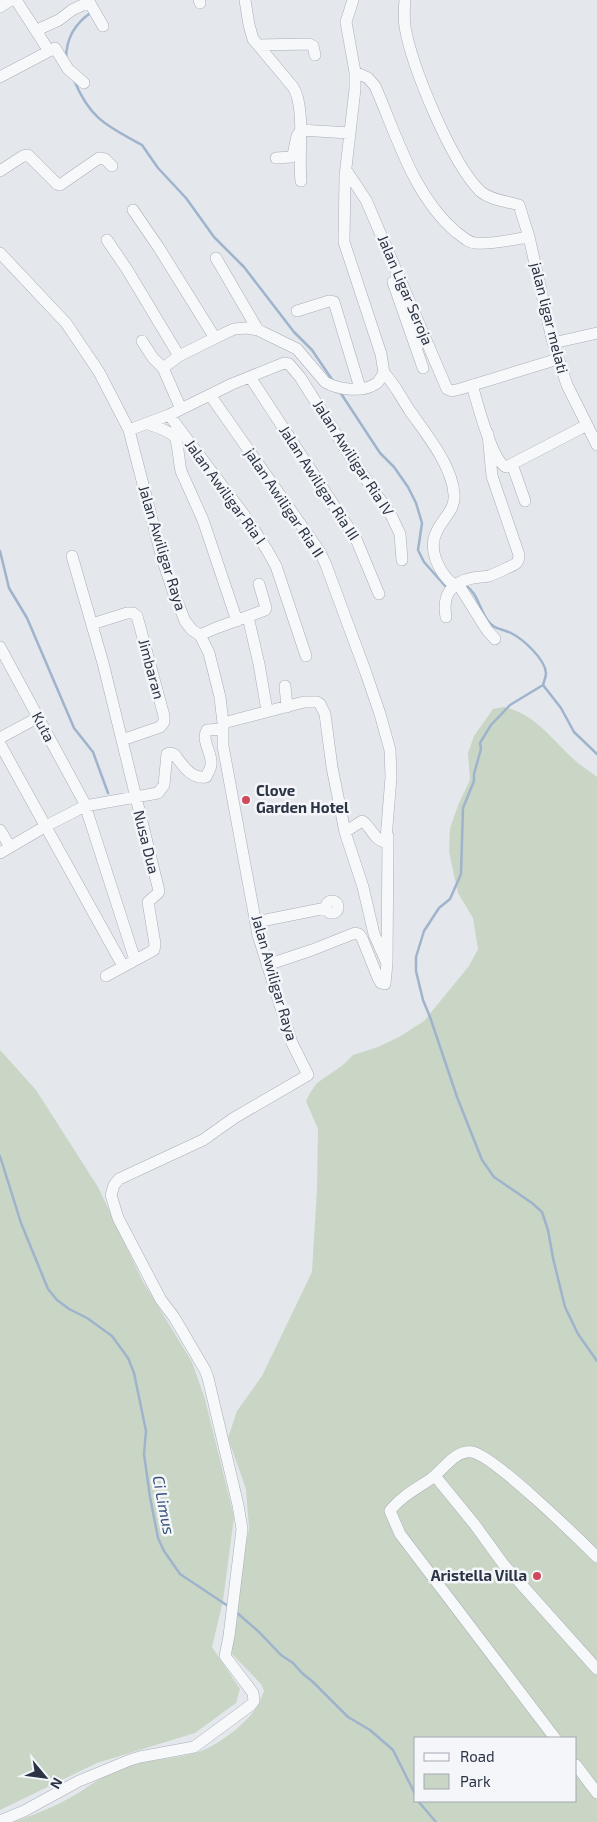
<svg xmlns="http://www.w3.org/2000/svg" width="597" height="1822" font-family="'Exo 2',sans-serif">
  <style>
    .green { fill: #c9d6c5; fill-rule: evenodd }
    .lines { fill: none; stroke-linecap: round; stroke-linejoin: round }
    .stream { stroke: #9fb4cc; stroke-width: 2.5 }
    .minor-casing { stroke: #a9aeb7; stroke-width: 12 }
    .minor { stroke: #f7f8fa; stroke-width: 11 }
    .poi-dot { fill: #d1495b; stroke: #f4f6f9; stroke-width: 2 }
    .labels { text-anchor: middle; stroke-width: 5; stroke-linejoin: round; paint-order: stroke }
    .street-label { font-size: 15px; fill: #2b3445; stroke: #f4f6f9 }
    .poi-label { font-size: 15px; font-weight: bold; fill: #2b3445; stroke: #f4f6f9; text-anchor: start }
    .water-label { font-size: 16px; font-style: italic; fill: #34527a; stroke: #f4f6f9 }
  </style>
  <rect width="100%" height="100%" fill="#e4e7ec"/>
  <path class="green" d="M504,707C537,714 554,743 578,763C584,768 591,772 597,777V1822H14C36,1814 64,1803 83,1790C95,1782 106,1774 120,1769C145,1759 170,1760 195,1753C215,1748 248,1723 258,1705C260,1701 262,1696 264,1691L261,1684L232,1654L231,1645L241,1572L249,1528L246,1489L228,1438L237,1411L262,1376L312,1272L317,1189L318,1129L306,1101L310,1093L317,1083L343,1065L353,1055L378,1047L399,1037L424,1021L469,966L478,949L473,918L458,893L449,852L450,828L459,803L470,780L468,753L474,736L493,709ZM416,1738H576V1801H416Z
    M0,1050L36,1090L98,1187L142,1280L192,1362L205,1399L234,1517L223,1601L212,1647L240,1689L236,1703L195,1733L97,1763L0,1810Z"/>
  <g class="lines">
    <path class="stream" d="M66,59C66,38 75,23 92,12
      M74,80C90,119 107,126 142,145L158,168L186,198L214,237L244,267L294,332L312,350L333,381
      M340,392L380,453L394,467L408,487L416,503L422,523L418,550L424,562L447,588
      M0,551L9,588L27,618L74,728L93,752L108,793
      M465,585C478,593 479,609 488,621C493,629 503,629 511,633C523,639 545,659 546,673C546,677 544,681 543,685L510,705L491,725L480,743L481,749L474,774V781L463,808L461,874L450,899L439,908L424,931L416,957V971L423,1000L430,1017L457,1097L482,1160L494,1177L532,1203L542,1212L548,1230L553,1258L565,1307L578,1334L597,1361
      M543,685L561,708L574,732L597,754
      M0,1156L21,1223L48,1289L57,1300L69,1309L87,1318L112,1336L128,1358L134,1373L146,1431L144,1454L150,1497L158,1538L164,1551L180,1574L228,1606
      M235,1611L259,1632L281,1655L293,1663L302,1673L313,1682L348,1717L370,1730L393,1750L416,1796
      M418,1801L436,1822"/>
    <defs>
      <path id="minor" d="M16,0L49,51
        M88,0L103,26
        M199,0L200,3
        M245,0L249,25L253,39L293,87C306,107 298,155 301,181
        M405,0C404,9 404,18 405,27C412,67 451,162 480,191C490,200 506,201 519,205L529,237L552,339L567,385L597,445
        M0,7L11,0
        M37,30L59,20L72,10L89,2
        M258,45L309,44L313,46L315,55
        M355,72L368,78L375,86C397,136 413,195 456,232C462,236 468,243 476,243C488,245 516,239 529,237
        M0,77L55,48L68,69L84,83
        M276,158L291,157L293,155L297,136L301,130L349,133
        M346,170L366,200L447,389L452,391L460,389L558,359
        M0,171L23,156L28,155L57,184L60,185L99,158L105,159L112,166
        M133,210L159,248L215,338
        M107,240L128,271L179,356
        M0,253L66,323L99,372L129,430L162,558L173,591L185,621L192,630L200,635L209,653L220,697L223,723V746L258,935L292,1043L308,1075L234,1118L203,1140L119,1179L114,1185L111,1195L118,1218L161,1300L174,1317L205,1370L208,1378L238,1505L242,1529L229,1636L225,1656L253,1693L254,1701L251,1705L194,1747L140,1757L130,1760L79,1781L24,1811L0,1821
        M216,258L258,330
        M393,282L423,368
        M297,311L329,301L334,302L360,388
        M142,341L153,358L163,368
        M553,343L597,333
        M384,373C395,384 401,398 410,411C426,434 452,465 454,494C456,509 443,518 437,531C427,549 439,573 454,585
        M250,377L356,539L379,594
        M472,385C477,402 492,461 506,467L512,464
        M210,395L320,552L326,565L366,673L380,714L390,750L391,777L386,839L384,842C373,839 371,826 362,821L345,832L332,767L325,714L320,704L317,702H304L223,723
        M181,409L163,368L179,356L215,338L234,329L247,328L258,330L297,349L325,382C339,390 363,393 377,383C380,380 382,376 384,373L381,354L344,242L345,176L355,89V72L346,22L353,0
        M169,415L245,516L267,550L276,566L306,656
        M148,424C156,427 168,430 174,436C178,440 179,463 181,471L203,520L237,621
        M129,430L169,415L232,384L284,363L289,364L300,377L353,461L391,515L400,534L402,560
        M525,501L512,464L587,425
        M72,556L103,663L159,891L158,893L148,902L155,944L154,950L106,976
        M458,584L487,630L495,639
        M248,617L259,664L267,711
        M446,617C442,595 451,582 473,578C479,577 484,577 489,576C495,574 501,571 507,568C514,565 519,564 519,555L492,476L488,434
        M92,624L127,613H133L137,616L164,716V722L160,727L122,740
        M200,635L216,628L265,610L266,608L259,584
        M0,647L84,802L135,960
        M285,686L287,707
        M0,738L37,718
        M0,744L123,966
        M0,830L10,847
        M345,832L363,887L374,934L386,961
        M0,853L46,826L85,806L158,793L164,785L167,754L170,753L174,754C183,765 190,779 206,777C208,772 212,768 211,762C211,751 201,740 207,730L223,729
        M326 907a6 6 0 1 1 12 0a6 6 0 1 1-12 0Z
        M256,922L326,908
        M267,965L312,950L355,933L359,934L362,938L378,978L381,983L385,984L387,963L388,836
        M435,1476L475,1525L504,1565L597,1669
        M555,1738L400,1534L390,1511C400,1497 418,1488 432,1478C444,1469 455,1450 472,1452C493,1455 578,1538 597,1557
        M576,1765L597,1793"/>
    </defs>
    <use href="#minor" class="minor-casing"/>
    <use href="#minor" class="minor"/>
  </g>
  <g class="poi-dot">
    <circle cx="246" cy="800" r="5"/>
    <circle cx="537" cy="1576" r="5"/>
  </g>
  <g class="labels">
    <g class="street-label">
      <text transform="translate(405 290) rotate(67)" y="5">Jalan Ligar Seroja</text>
      <text transform="translate(549 318) rotate(76)" y="5">jalan ligar melati</text>
      <text transform="translate(353 458) rotate(57)" y="5">Jalan Awiligar Ria IV</text>
      <text transform="translate(319 483) rotate(57)" y="5">Jalan Awiligar Ria III</text>
      <text transform="translate(225 492) rotate(54)" y="5">Jalan Awiligar Ria I</text>
      <text transform="translate(284 503) rotate(56)" y="5">jalan Awiligar Ria II</text>
      <text transform="translate(162 548) rotate(73)" y="5">Jalan Awiligar Raya</text>
      <text transform="translate(151 669) rotate(75)" y="5">Jimbaran</text>
      <text transform="translate(43 727) rotate(62)" y="5">Kuta</text>
      <text transform="translate(146 842) rotate(76)" y="5">Nusa Dua</text>
      <text transform="translate(274 978) rotate(74)" y="5">Jalan Awiligar Raya</text>
    </g>
    <g class="poi-label">
      <text x="256" y="796">Clove<tspan x="256" dy="17">Garden Hotel</tspan></text>
      <text x="527" y="1581" text-anchor="end">Aristella Villa</text>
    </g>
    <g class="water-label">
      <text transform="translate(164 1505) rotate(79)" y="6">Ci Limus</text>
    </g>
  </g>
  <rect x="414" y="1737" width="162" height="65" fill="#f4f6f9" stroke="#a4a8b1"/>
  <rect x="424" y="1753" width="25" height="8" fill="#f7f8fa" stroke="#a4a8b1"/>
  <text x="460" y="1762" font-size="15" fill="#2b3445">Road</text>
  <rect x="424" y="1774" width="25" height="15" fill="#c9d6c5" stroke="#a4a8b1"/>
  <text x="460" y="1787" font-size="15" fill="#2b3445">Park</text>
  <g transform="translate(45 1777) rotate(119)" stroke="#f4f6f9" stroke-width="4" paint-order="stroke">
  <path d="M0-4L9 19L0 12L-9 19Z" fill="#2b3445"/>
  <text y="-8" font-size="14" font-weight="bold" text-anchor="middle" fill="#2b3445">N</text>
  </g>
</svg>
